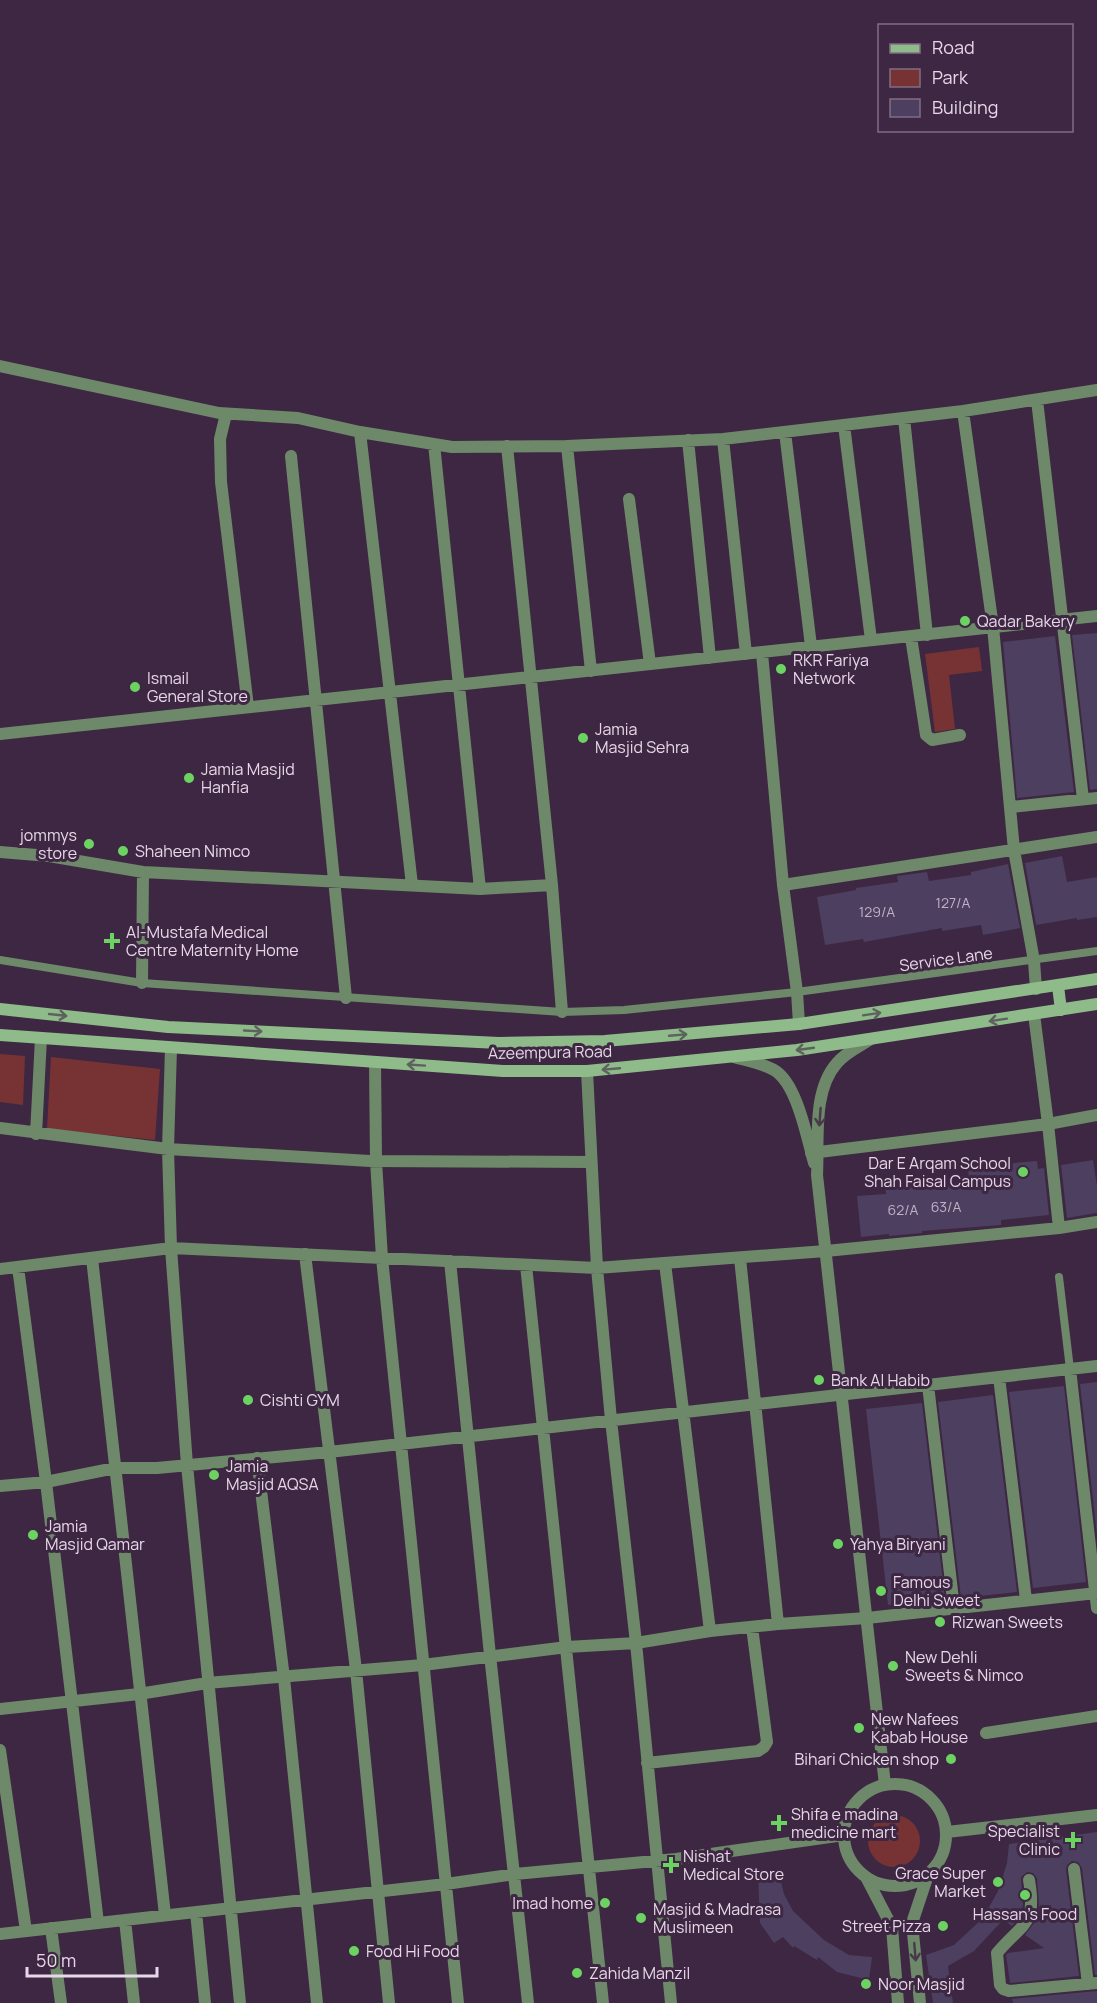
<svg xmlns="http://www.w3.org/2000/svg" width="1097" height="2003" font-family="Manrope,sans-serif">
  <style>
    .green { fill: #733 }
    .building { fill: #4c3f60 }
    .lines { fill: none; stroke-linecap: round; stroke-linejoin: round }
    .service { stroke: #6d896a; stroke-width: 8 }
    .minor { stroke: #6d896a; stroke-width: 12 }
    .tertiary { stroke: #6d896a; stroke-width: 12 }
    .secondary { stroke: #8ebb89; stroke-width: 12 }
    .oneway { stroke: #5e625e }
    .oneway2 { stroke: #473b4a }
    .poi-dot { fill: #6cd362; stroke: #3e2742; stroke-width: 2 }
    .labels { text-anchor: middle; stroke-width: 6; stroke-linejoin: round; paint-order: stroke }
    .number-label { font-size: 14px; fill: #c0b1c7 }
    .poi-label { font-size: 16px; fill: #e7d7e9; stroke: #3e2742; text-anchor: start }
    .street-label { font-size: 16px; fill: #e7d7e9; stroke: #3e2742 }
  </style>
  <rect width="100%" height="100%" fill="#3e2742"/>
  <path class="green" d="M979,647L982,671L949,675L955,729L935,732L925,654Z
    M0,1054L25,1056L23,1105L0,1102Z
    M51,1057L160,1069L155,1140L47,1129Z
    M868 1841a26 26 0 1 1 52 0a26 26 0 1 1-52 0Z"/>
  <path class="building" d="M1097,633V789L1090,790L1072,635Z
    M1055,636L1074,792L1017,798L1003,642Z
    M1062,856L1067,882L1097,877V917L1077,920V918L1036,925L1025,863Z
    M1008,864L1020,928L983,935L981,925L942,931V928L864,942L863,939L825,945L817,897L856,890V888L898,882L897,876L927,872L929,881L971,875V872Z
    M1093,1160L1097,1186V1213L1067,1218L1061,1165Z
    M1037,1161L1038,1169L1044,1168L1049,1215L1001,1220V1225L922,1231V1233L889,1236V1234L861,1237L857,1196L886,1194L885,1186L918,1183V1188L969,1184L968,1167Z
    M1097,1382V1535L1080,1384Z
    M1064,1386L1086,1582L1033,1588L1009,1392Z
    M993,1395L1017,1592L961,1598L938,1402Z
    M922,1403L945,1599L888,1605L866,1409Z
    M1097,1832V1975H1095L1082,1868L1078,1862L1072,1861L1067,1865L1066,1870L1079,1976L1010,1983L1006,1955L1008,1953L1044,1948L1025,1935L1037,1919L1039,1907L1037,1878L1033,1873L1027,1872L1021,1877L1023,1906L1019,1918L1012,1926L1003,1920L974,1951L948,1966L953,2003H933L926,1955L954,1945L983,1918L998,1891L1002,1879L1007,1863L1009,1844Z
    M778,1869L784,1894L793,1911L824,1940L849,1955L872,1957L869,1980L837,1972L818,1957L817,1960L794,1946L793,1948L783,1937L774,1943L760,1923L758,1872Z
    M1097,1991V2003H1013L1012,1999Z"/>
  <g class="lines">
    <path class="service" d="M0,960L142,983L562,1012L624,1010L797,992L1097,951
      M1059,1277L1070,1369"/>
    <path class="minor" d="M0,366L219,413L298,418L360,432L452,447L567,446L723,439L963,411L1097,390
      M1037,400L1083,799
      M963,411L993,627L1014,850L1034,961L1036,989
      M226,414L220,439L221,482L248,707
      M904,418L927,635
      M844,425L871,640
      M360,432L412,885
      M785,432L811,646
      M723,439L746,654
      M688,440L710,658
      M434,444L480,889
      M507,446L552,885L562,1012
      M567,446L591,671
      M291,456L346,998
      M629,499L650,664
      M911,637L926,735L932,740L960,735
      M762,653L783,885L797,992L799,1024
      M0,734L1097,616
      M1011,807L1097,798
      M0,852L49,856L143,872L480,889L552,885
      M783,885L1097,837
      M142,983L143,872
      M1034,1014L1048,1124L1097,1115
      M171,1048L168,1149L171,1248L187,1465L240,2003
      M375,1062L376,1161L382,1258L458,2003
      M587,1071L597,1268L611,1420L636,1643L671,2003
      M0,1128L168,1149L370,1161L591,1162
      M36,1134L41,1038
      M811,1153L1048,1124L1059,1228
      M305,1254L356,1670L389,2003
      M92,1258L165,1915
      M740,1258L778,1624
      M450,1261L490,1655L528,2003
      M665,1263L710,1631
      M526,1265L603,2003
      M18,1267L46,1482L98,1923
      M0,1269L171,1248L597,1268L826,1251L1059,1228L1097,1222
      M1070,1369L1097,1608
      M999,1377L1026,1600
      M928,1385L954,1608
      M257,1458L284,1678L317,2003
      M0,1486L46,1482L115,1468H157L329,1452L1097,1366
      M0,1709L139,1694L207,1683L423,1665L567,1647L636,1643L710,1631L778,1624L867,1618L1097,1593
      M986,1733L1097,1716
      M0,1750L26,1931
      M647,1763L758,1751L764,1747L767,1742L752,1627
      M947,1832L1097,1815
      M1074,1869L1088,1984
      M1029,1880C1037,1926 1023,1922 997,1953L1000,1985L1003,1989L1009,1991L1097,1983
      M196,1912L205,2003
      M125,1920L134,2003
      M51,1928L61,2003
      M0,1934L446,1884L515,1874L676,1859L844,1835"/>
    <path class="tertiary" d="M871,1039C860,1046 845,1053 837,1063C812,1091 819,1140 817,1175L885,1785
      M734,1057C747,1061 762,1063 774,1070C797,1083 807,1138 814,1163
      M844 1835a51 51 0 1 1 102 0a51 51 0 1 1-102 0Z
      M866,1877L892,1927L898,2003
      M920,2003L912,1923L928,1875"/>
    <path class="secondary" d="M1058,986L1061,1010
      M0,1009L168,1027L499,1043L605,1041L799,1024L1097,979
      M0,1035L503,1071H587L797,1050L1097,1004"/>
  </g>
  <defs><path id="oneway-shaft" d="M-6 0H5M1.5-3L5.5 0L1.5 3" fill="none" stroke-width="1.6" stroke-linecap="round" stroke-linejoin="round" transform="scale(1.5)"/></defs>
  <g class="oneway">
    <use href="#oneway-shaft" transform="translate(872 1014) rotate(-9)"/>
    <use href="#oneway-shaft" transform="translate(58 1015) rotate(6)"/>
    <use href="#oneway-shaft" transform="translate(998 1020) rotate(171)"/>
    <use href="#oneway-shaft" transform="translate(253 1031) rotate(3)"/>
    <use href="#oneway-shaft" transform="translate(678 1035) rotate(-5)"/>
    <use href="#oneway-shaft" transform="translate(805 1049) rotate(172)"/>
    <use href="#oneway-shaft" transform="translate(416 1065) rotate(-176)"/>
    <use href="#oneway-shaft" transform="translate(611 1069) rotate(175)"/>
  </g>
  <g class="oneway2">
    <use href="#oneway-shaft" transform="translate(820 1117) rotate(94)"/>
    <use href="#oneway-shaft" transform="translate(915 1952) rotate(85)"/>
  </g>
  <g class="poi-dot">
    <circle cx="965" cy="621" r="6"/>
    <circle cx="781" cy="669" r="6"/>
    <circle cx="135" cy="687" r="6"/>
    <circle cx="583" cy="738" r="6"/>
    <circle cx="189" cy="778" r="6"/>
    <circle cx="89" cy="844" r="6"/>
    <circle cx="123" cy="851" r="6"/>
    <path d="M109 932h6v6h6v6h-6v6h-6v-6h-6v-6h6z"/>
    <circle cx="1023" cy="1172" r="6"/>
    <circle cx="819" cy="1380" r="6"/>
    <circle cx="248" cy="1400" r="6"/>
    <circle cx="214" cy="1475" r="6"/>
    <circle cx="33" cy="1535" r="6"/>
    <circle cx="838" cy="1544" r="6"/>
    <circle cx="881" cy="1591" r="6"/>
    <circle cx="940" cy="1622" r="6"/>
    <circle cx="893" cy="1666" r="6"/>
    <circle cx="859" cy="1728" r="6"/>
    <circle cx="951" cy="1759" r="6"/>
    <path d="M776 1814h6v6h6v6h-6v6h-6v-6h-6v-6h6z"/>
    <path d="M1070 1831h6v6h6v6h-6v6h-6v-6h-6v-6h6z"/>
    <path d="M668 1856h6v6h6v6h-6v6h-6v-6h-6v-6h6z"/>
    <circle cx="998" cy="1882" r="6"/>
    <circle cx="1025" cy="1895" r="6"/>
    <circle cx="605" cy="1903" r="6"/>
    <circle cx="641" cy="1918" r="6"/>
    <circle cx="943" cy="1926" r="6"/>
    <circle cx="354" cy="1951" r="6"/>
    <circle cx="577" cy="1973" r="6"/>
    <circle cx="866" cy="1984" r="6"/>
  </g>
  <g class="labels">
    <g class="number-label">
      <text x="953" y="908">127/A</text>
      <text x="877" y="917">129/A</text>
      <text x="946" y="1212">63/A</text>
      <text x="903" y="1215">62/A</text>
    </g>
    <g class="poi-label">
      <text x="977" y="627">Qadar Bakery</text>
      <text x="793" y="666">RKR Fariya<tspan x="793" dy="18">Network</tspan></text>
      <text x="147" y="684">Ismail<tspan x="147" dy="18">General Store</tspan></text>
      <text x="595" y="735">Jamia<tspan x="595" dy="18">Masjid Sehra</tspan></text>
      <text x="201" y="775">Jamia Masjid<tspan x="201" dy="18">Hanfia</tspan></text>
      <text x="77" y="841" text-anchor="end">jommys<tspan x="77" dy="18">store</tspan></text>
      <text x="135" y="857">Shaheen Nimco</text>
      <text x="126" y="938">Al-Mustafa Medical<tspan x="126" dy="18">Centre Maternity Home</tspan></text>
      <text x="1011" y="1169" text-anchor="end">Dar E Arqam School<tspan x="1011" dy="18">Shah Faisal Campus</tspan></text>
      <text x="831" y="1386">Bank Al Habib</text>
      <text x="260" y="1406">Cishti GYM</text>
      <text x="226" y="1472">Jamia<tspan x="226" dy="18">Masjid AQSA</tspan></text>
      <text x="45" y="1532">Jamia<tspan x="45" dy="18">Masjid Qamar</tspan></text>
      <text x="850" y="1550">Yahya Biryani</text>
      <text x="893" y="1588">Famous<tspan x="893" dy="18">Delhi Sweet</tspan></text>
      <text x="952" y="1628">Rizwan Sweets</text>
      <text x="905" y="1663">New Dehli<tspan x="905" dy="18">Sweets &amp; Nimco</tspan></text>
      <text x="871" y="1725">New Nafees<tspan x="871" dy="18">Kabab House</tspan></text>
      <text x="939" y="1765" text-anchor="end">Bihari Chicken shop</text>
      <text x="791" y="1820">Shifa e madina<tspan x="791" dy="18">medicine mart</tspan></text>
      <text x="1060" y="1837" text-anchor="end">Specialist<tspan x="1060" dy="18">Clinic</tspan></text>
      <text x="683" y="1862">Nishat<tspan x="683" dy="18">Medical Store</tspan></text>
      <text x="986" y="1879" text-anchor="end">Grace Super<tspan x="986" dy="18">Market</tspan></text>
      <text x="593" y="1909" text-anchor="end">Imad home</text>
      <text x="653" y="1915">Masjid &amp; Madrasa<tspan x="653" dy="18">Muslimeen</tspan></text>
      <text x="1025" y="1920" text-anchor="middle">Hassan's Food</text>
      <text x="931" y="1932" text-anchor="end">Street Pizza</text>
      <text x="366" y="1957">Food Hi Food</text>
      <text x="589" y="1979">Zahida Manzil</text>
      <text x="878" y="1990">Noor Masjid</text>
    </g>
    <g class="street-label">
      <text transform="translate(946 959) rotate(-8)" y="6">Service Lane</text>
      <text transform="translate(550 1052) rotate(-1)" y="6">Azeempura Road</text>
    </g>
  </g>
  <rect x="878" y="24" width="195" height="108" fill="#3e2742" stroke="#826d85" stroke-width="1.5"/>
  <rect x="890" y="44" width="30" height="9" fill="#8ebb89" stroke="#826d85" stroke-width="1.5"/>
  <text x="932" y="54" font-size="18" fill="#e7d7e9">Road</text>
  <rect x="890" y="69" width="30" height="18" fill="#773333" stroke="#826d85" stroke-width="1.5"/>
  <text x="932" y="84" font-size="18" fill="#e7d7e9">Park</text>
  <rect x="890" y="99" width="30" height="18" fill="#4c3f60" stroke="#826d85" stroke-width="1.5"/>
  <text x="932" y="114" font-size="18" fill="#e7d7e9">Building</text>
  <path d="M27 1967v9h130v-9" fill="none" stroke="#e7d7e9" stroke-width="3"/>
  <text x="36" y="1967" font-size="18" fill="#e7d7e9" stroke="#3e2742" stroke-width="4.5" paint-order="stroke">50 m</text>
</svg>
